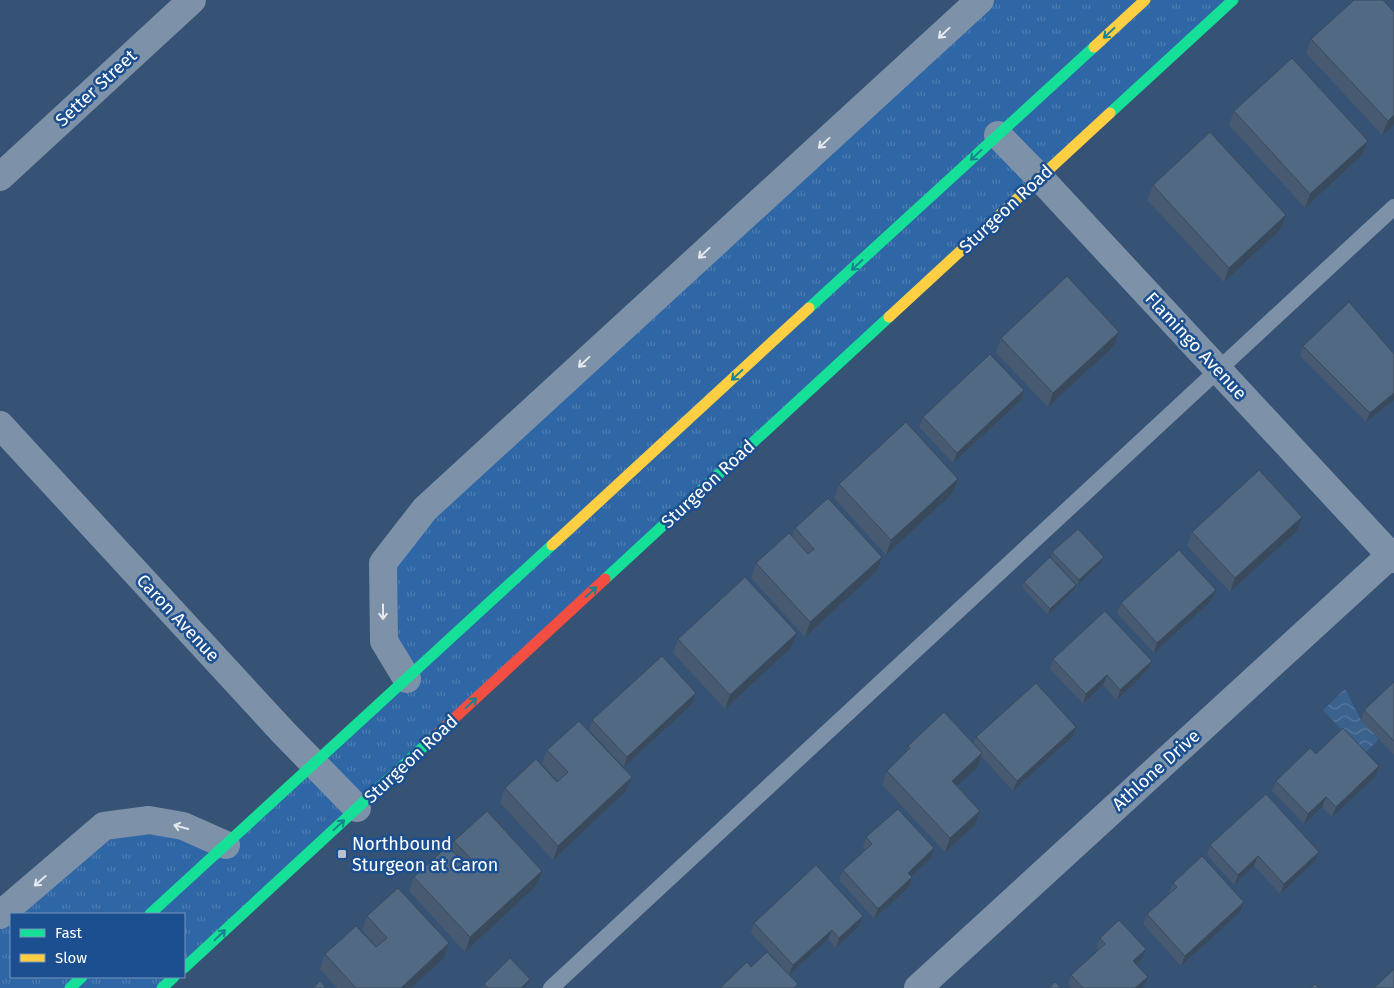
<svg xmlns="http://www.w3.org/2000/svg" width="1394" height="988" font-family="'Fira Sans',sans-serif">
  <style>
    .grass { fill: url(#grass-tufts) }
    .water { fill: url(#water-waves) }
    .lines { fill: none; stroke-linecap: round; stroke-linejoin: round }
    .lane { stroke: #7d92a8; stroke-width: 16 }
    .street { stroke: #7d92a8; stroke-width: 28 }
    .fast { stroke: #16e098; stroke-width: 11 }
    .slow { stroke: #ffcf43; stroke-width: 11 }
    .jam { stroke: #f24e42; stroke-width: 11 }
    .wall { fill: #475a72 }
    .shaded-wall { fill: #394a5c }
    .building { fill: #526984; stroke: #394a5c }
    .oneway { stroke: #e5e9ee }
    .oneway2 { stroke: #198292 }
    .poi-dot { fill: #b9c2ce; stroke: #1b4f8f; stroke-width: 2 }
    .labels { text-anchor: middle; stroke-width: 5; stroke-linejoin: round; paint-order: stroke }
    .street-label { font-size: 18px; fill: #fff; stroke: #1b4f8f }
    .poi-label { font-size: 18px; fill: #fff; stroke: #1b4f8f; text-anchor: start }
  </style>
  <defs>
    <pattern id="grass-tufts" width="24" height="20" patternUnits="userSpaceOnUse" patternTransform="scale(1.25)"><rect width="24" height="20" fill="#2f66a5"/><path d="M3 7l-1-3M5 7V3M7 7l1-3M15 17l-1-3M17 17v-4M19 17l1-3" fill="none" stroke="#4e7db2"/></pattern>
    <pattern id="water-waves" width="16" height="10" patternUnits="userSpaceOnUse" patternTransform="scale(1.25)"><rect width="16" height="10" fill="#3b618d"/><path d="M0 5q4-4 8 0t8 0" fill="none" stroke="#58799e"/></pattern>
  </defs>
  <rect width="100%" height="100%" fill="#365274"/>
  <path class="grass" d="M980,0H1233L184,968V914H11V977H174L162,988H0V915L104,826L226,845L406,679L384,641L383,563Z"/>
  <path class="water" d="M1345,689L1361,720L1379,739L1364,754L1323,710Z"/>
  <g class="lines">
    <path class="lane" d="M551,988L1394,207"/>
    <path class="street" d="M998,135L1040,178L1394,559
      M0,177L192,0
      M0,425L283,732L357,808
      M407,679L384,641L383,563L425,509L980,0
      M0,915L104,826L149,820L183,826L226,845
      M918,988L1394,552"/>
    <path class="fast" d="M1110,113L1233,0
      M809,308L1094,47
      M605,579L889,317
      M150,914L552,545
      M184,968L434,737
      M70,988L82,977
      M162,988L174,977"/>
    <path class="slow" d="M1094,47L1145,0
      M889,317L1110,113
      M552,545L809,308"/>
    <path class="jam" d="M434,737L605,579"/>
  </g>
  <path class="wall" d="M1311,39L1394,125L1382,135L1306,53Z
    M1234,111L1368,141L1362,155L1305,208L1229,125Z
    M1153,185L1286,215L1281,229L1224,282L1147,200Z
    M1119,332L1114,346L1048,407L996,353L1001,338Z
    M1303,346L1394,354L1366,422L1300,356Z
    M1024,390L1021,400L953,463L919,427L923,417Z
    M839,484L953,493L886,555L834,498Z
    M795,528L877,571L805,637L751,578L756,563L792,536Z
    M1297,531L1230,592L1187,546L1192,532Z
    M1052,552L1104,557L1102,562L1077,585L1051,557Z
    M1024,582L1076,585L1074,590L1048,615L1022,587Z
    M1212,600L1154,653L1117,613L1121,603Z
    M797,633L791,648L725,709L673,653L678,639Z
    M1053,659L1152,661L1148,670L1117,700L1103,685L1083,704L1050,669Z
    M1394,682V755L1361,720L1364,710Z
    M696,693L693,703L624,767L589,730L592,720Z
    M1076,727L1073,736L1013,791L981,756L977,768L957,786L980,811L975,825L945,852L882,785L887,771L906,753L908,746L973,744L976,737Z
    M547,750L632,777L626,791L553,860L500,803L505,788L557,782L558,781L542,764Z
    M1316,754L1376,776L1332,817L1322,807L1304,824L1272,791L1276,781Z
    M866,837L931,858L911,876L912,877L909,887L874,919L839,880L843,870L865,850L863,847Z
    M454,841L537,885L465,952L409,891L414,877L451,849Z
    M1210,845L1319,852L1315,861L1280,894L1254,866L1234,885L1207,855Z
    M1173,883L1244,902L1240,912L1181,966L1143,924L1147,914L1170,893H1169Z
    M367,916L449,943L444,958L411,988H337L320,969L325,954L376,947H377L362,930Z
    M863,916L859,926L836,948L828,939L789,975L751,967L782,966L751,933L754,923Z
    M1100,938L1142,959L1137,965L1144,987L1143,988H1071L1068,985L1071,975L1098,950L1096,948Z
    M530,979L528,984L524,988H483L484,984Z"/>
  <path class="shaded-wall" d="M1394,115V125L1382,135L1388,121Z
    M1368,141L1362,155L1305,208L1310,194Z
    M1286,215L1281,229L1224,282L1229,268Z
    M1119,332L1114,346L1048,407L1053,393Z
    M1024,390L1021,400L953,463L957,453Z
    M1394,393V400L1366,422L1370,413Z
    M958,479L953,493L886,555L891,540Z
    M1302,517L1297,531L1230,592L1235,578Z
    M882,557L877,571L805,637L810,622Z
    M1104,557L1102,562L1077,585L1079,580Z
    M1076,585L1074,590L1048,615L1050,609Z
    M1216,590L1212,600L1154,653L1157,643Z
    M797,633L791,648L725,709L730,695Z
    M1152,661L1148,670L1117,700L1120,690Z
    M1107,675L1103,685L1083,704L1086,694Z
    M696,693L693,703L624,767L627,757Z
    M1076,727L1073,736L1013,791L1017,781Z
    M982,753L977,768L947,795L952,781Z
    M1379,766L1376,776L1332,817L1336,807Z
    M632,777L626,791L553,860L558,846Z
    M1326,797L1322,807L1304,824L1308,814Z
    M980,811L975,825L945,852L950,838Z
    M934,848L931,858L904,883L908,873Z
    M1319,852L1315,861L1280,894L1284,884Z
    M1258,856L1254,866L1234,885L1238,875Z
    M542,871L537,885L465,952L470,937Z
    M912,877L909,887L874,919L878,909Z
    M1244,902L1240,912L1181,966L1185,956Z
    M863,916L859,926L836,948L839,938Z
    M832,930L828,939L789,975L793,965Z
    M449,943L444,958L411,988H401Z
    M1146,949L1142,959L1130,971L1133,961Z
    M1148,977L1144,987L1143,988H1135Z
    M530,979L528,984L524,988H521Z"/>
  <path class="building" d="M1354,0H1383L1394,12V115L1388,121L1311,39Z
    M1292,58L1368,141L1310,194L1234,111Z
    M1210,132L1286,215L1229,268L1153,185Z
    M1067,276L1119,332L1053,393L1001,338Z
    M1349,302L1394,354V393L1370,413L1303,346Z
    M990,354L1024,390L957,453L923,417Z
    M906,422L958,479L891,540L839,484Z
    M1259,470L1302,517L1235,578L1192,532Z
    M828,498L882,557L810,622L756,563L789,533L808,554L814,549L795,528Z
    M1078,529L1104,557L1079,580L1052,552Z
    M1179,550L1216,590L1157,643L1121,603Z
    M1050,557L1076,585L1050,609L1024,582Z
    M745,577L797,633L730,695L678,639Z
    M1105,611L1152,661L1120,690L1107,675L1086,694L1053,659Z
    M662,656L696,693L627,757L592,720Z
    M1394,682V741L1364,710Z
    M1036,683L1076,727L1017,781L976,737Z
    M944,712L982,753L952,781L980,811L950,838L887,771L910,748L908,746Z
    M579,721L632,777L558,846L505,788L536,759L557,782L568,772L547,750Z
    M1343,728L1379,766L1336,807L1326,797L1308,814L1276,781L1310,748L1316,754Z
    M1266,794L1319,852L1284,884L1258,856L1238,875L1210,845Z
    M898,809L934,848L908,873L912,877L878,909L843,870L872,844L866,837Z
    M487,811L542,871L470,937L414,877L448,846L468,868L474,862L454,841Z
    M1202,856L1244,902L1185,956L1147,914L1177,887L1173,883Z
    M816,865L863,916L839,938L832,930L793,965L754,923Z
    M398,888L449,943L401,988H356L325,954L356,926L376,947L387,938L367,916Z
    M1119,920L1146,949L1133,961L1148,977L1135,988H1083L1071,975L1105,944L1100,938Z
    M767,952L798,984L794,988H720L747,962L751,967Z
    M510,958L530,979L521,988H488L484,984Z
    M1394,969V988H1370L1372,986L1374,988Z
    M320,981L326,988H313Z
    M1055,982L1061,988H1049Z
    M1315,984L1319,988H1310Z"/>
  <defs><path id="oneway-shaft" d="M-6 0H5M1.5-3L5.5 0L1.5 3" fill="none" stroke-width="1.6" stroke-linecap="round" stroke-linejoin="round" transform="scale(1.25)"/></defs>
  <g class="oneway">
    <use href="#oneway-shaft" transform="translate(944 33) rotate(137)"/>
    <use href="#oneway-shaft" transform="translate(824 143) rotate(137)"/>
    <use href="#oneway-shaft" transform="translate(704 253) rotate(137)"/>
    <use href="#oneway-shaft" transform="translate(584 362) rotate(137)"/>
    <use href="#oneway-shaft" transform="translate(383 612) rotate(90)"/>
    <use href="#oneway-shaft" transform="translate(181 827) rotate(-165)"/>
    <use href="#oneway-shaft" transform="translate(40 881) rotate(139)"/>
  </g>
  <g class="oneway2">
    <use href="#oneway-shaft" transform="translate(1109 33) rotate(137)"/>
    <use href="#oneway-shaft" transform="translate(976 155) rotate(137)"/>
    <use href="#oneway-shaft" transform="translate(857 265) rotate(137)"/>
    <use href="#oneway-shaft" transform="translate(737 375) rotate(137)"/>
    <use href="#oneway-shaft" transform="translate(591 592) rotate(-43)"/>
    <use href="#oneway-shaft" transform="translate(471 703) rotate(-43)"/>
    <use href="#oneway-shaft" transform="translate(339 825) rotate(-43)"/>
    <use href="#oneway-shaft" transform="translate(220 935) rotate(-43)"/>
  </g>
  <rect class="poi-dot" x="337" y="849" width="10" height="10" rx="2.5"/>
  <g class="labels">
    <g class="street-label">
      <text transform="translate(96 88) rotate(-43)" y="6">Setter Street</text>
      <text transform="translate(1006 209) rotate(-43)" y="6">Sturgeon Road</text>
      <text transform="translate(1196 346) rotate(47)" y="6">Flamingo Avenue</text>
      <text transform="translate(708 484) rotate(-43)" y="6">Sturgeon Road</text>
      <text transform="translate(178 618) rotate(47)" y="6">Caron Avenue</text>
      <text transform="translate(411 759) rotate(-43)" y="6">Sturgeon Road</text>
      <text transform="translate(1156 770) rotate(-42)" y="6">Athlone Drive</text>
    </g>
    <g class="poi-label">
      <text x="352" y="850">Northbound<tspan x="352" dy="21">Sturgeon at Caron</tspan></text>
    </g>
  </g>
  <rect x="10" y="913" width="175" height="65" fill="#1b4f8f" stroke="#7695bc"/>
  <rect x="20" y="929" width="25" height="8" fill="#16e098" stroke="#7695bc"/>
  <text x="55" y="938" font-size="15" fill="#ffffff">Fast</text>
  <rect x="20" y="954" width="25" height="8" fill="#ffcf43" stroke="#7695bc"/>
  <text x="55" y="963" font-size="15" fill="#ffffff">Slow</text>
</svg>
